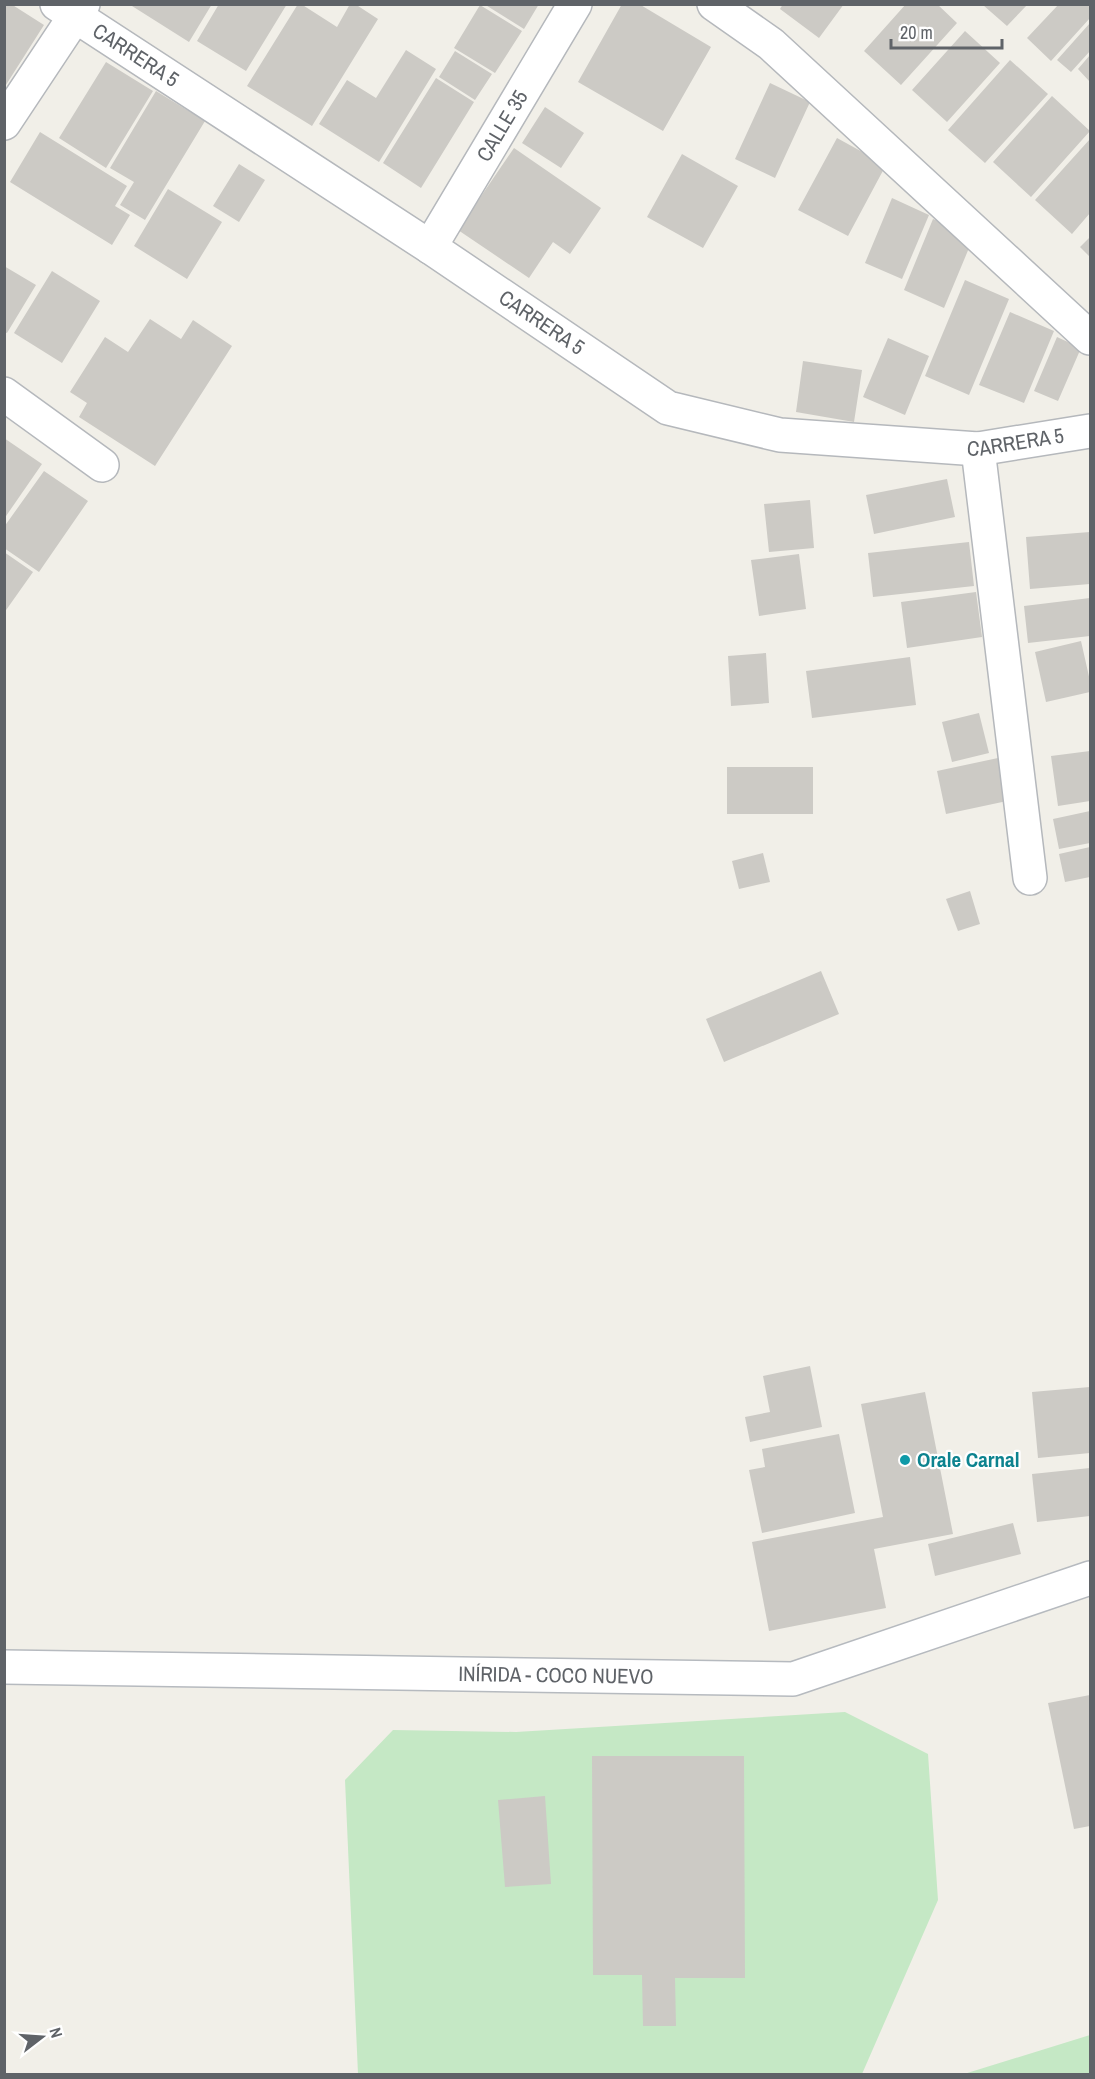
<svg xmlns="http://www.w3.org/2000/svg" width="1095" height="2079" font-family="'Archivo Narrow',sans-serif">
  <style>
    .green { fill: #c5e8c5 }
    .building { fill: #cccac5 }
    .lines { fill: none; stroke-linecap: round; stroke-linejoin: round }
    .street-casing { stroke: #b5b8bc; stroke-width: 36 }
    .secondary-casing { stroke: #b6babf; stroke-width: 36 }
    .street { stroke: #fff; stroke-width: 33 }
    .secondary { stroke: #fff; stroke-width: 33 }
    .culture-dot { fill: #0f9aa8; stroke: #fff; stroke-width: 2 }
    .labels { text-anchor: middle; stroke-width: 4.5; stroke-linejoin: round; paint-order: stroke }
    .street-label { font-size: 21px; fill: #5f6368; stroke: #fff }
    .culture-label { font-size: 21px; font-weight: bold; fill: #0d838f; stroke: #fff; text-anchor: start }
  </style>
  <rect width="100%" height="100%" fill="#f1efe8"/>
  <path class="green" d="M845,1712L928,1754L938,1900L862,2074H358L345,1780L393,1730L516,1732Z
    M1090,2035V2074H964Z"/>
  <path class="building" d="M4,4H11L44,25L4,88Z
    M133,4H212L189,42L132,6Z
    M219,4H287L246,71L197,41Z
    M298,4H301L337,27L350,4H355L378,19L312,126L247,86Z
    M484,4H539L524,29Z
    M622,4H639L711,47L663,131L578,82Z
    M783,4H844L819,38L780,9Z
    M906,4H937L957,23L901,85L864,51Z
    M1059,4H1090V18L1051,61L1027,38Z
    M480,5L522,31L495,73L454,48Z
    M983,5H1027L1007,26Z
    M1090,23V51L1071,72L1057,60Z
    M965,31L1000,63L947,122L912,90Z
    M406,50L436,69L379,162L319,124L347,80L376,98Z
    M455,51L492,74L475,100L439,77Z
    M1090,55V82L1078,69Z
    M1010,60L1048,94L985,163L948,130Z
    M106,62L153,91L106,168L59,138Z
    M436,78L474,102L421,188L383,163Z
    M770,83L810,102L775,178L735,159Z
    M156,91L205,121L145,220L120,205L134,182L110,168Z
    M1052,96L1090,131L1031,197L993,162Z
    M545,107L584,133L561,168L522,143Z
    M40,132L127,186L115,206L130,215L112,245L10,182Z
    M837,138L886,165L848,236L798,210Z
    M1090,139V213L1072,234L1035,200Z
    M514,148L601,208L570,254L553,242L529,278L458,230Z
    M682,154L738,186L703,248L647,217Z
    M239,164L265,180L239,222L213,206Z
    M168,189L222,222L187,279L134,246Z
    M892,198L929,215L902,279L865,263Z
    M933,219L974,236L944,308L904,290Z
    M1090,237V257L1080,247Z
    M4,266L36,285L7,333L4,332Z
    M52,271L100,301L62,363L14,333Z
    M965,280L1009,299L969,395L925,376Z
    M1010,312L1054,331L1024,403L979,385Z
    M150,319L181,339L193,320L232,346L155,466L79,417L87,403L70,392L105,337L128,352Z
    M1057,337L1081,348L1058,401L1034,391Z
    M888,338L929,356L905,415L863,397Z
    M803,361L862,370L854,422L796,412Z
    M4,438L42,464L4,519Z
    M44,471L88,501L39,572L4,548V527Z
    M947,479L955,517L874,534L866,495Z
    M810,500L814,548L769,552L764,504Z
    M1090,532V584L1030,589L1026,537Z
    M969,542L974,586L873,597L868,553Z
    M4,552L33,572L4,613Z
    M799,554L806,609L759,616L751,560Z
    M976,592L982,637L907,648L901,602Z
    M1090,598V636L1028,643L1024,606Z
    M1081,641L1090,681V692L1046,702L1035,652Z
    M766,653L769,703L731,706L728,656Z
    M910,657L916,705L812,718L806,671Z
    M979,713L989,753L952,762L942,722Z
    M1090,751V801L1058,806L1051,756Z
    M998,758L1007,801L946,814L937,771Z
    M727,767H813V814H727Z
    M1090,811V843L1059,849L1053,819Z
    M1090,847V877L1065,882L1059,854Z
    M763,853L770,882L739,889L732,861Z
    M970,891L980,924L958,931L946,899Z
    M821,971L839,1014L724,1062L706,1019Z
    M810,1366L822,1427L750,1442L745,1417L770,1412L763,1376Z
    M1090,1387V1453L1038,1458L1032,1392Z
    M925,1392L953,1534L874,1549L886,1608L769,1631L752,1542L883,1517L861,1404Z
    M839,1434L855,1513L762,1533L749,1470L765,1467L762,1449Z
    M1090,1468V1516L1037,1522L1032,1474Z
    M1013,1523L1021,1554L935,1576L928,1544Z
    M1090,1695V1826L1074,1829L1048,1703Z
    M592,1756H744L745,1978H675L676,2026H643L642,1975H593Z
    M545,1796L551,1884L505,1887L498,1800Z"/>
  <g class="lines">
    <defs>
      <g id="street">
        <path id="s1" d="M57,4L430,247L668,408L780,435L978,449L1090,431"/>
        <path d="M714,4L771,44L1090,338"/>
        <path d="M4,123L83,4"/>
        <path id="s2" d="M430,247L575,4"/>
        <path d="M4,394L102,465"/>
        <path d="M978,449L1030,878"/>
      </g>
      <g id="secondary">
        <path id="s3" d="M4,1667L793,1679L1090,1578"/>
      </g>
    </defs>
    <use href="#street" class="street-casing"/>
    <use href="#secondary" class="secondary-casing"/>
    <use href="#street" class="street"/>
    <use href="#secondary" class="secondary"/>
  </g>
  <circle class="culture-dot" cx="905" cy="1460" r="6"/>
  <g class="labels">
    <g class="street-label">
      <text dy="7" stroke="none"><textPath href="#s1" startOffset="94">CARRERA 5</textPath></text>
      <text dy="7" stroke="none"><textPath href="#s2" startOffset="141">CALLE 35</textPath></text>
      <text dy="7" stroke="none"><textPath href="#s1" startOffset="580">CARRERA 5</textPath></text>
      <text dy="7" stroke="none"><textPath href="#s1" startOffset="1084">CARRERA 5</textPath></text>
      <text dy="7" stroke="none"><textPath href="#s3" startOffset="552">INÍRIDA - COCO NUEVO</textPath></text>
    </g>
    <g class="culture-label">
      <text x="917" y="1467">Orale Carnal</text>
    </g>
  </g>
  <rect width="1095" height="2079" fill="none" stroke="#5f6368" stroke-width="12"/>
  <g transform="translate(42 2037) rotate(73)" stroke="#ffffff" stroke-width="4.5" paint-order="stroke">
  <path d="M0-4.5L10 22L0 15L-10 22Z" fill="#5f6368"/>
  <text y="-9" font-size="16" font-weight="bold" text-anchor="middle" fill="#5f6368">N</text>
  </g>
  <path d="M891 39v9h111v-9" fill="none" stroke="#5f6368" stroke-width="3"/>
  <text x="900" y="39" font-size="18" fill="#5f6368" stroke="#ffffff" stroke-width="4.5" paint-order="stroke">20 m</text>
</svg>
